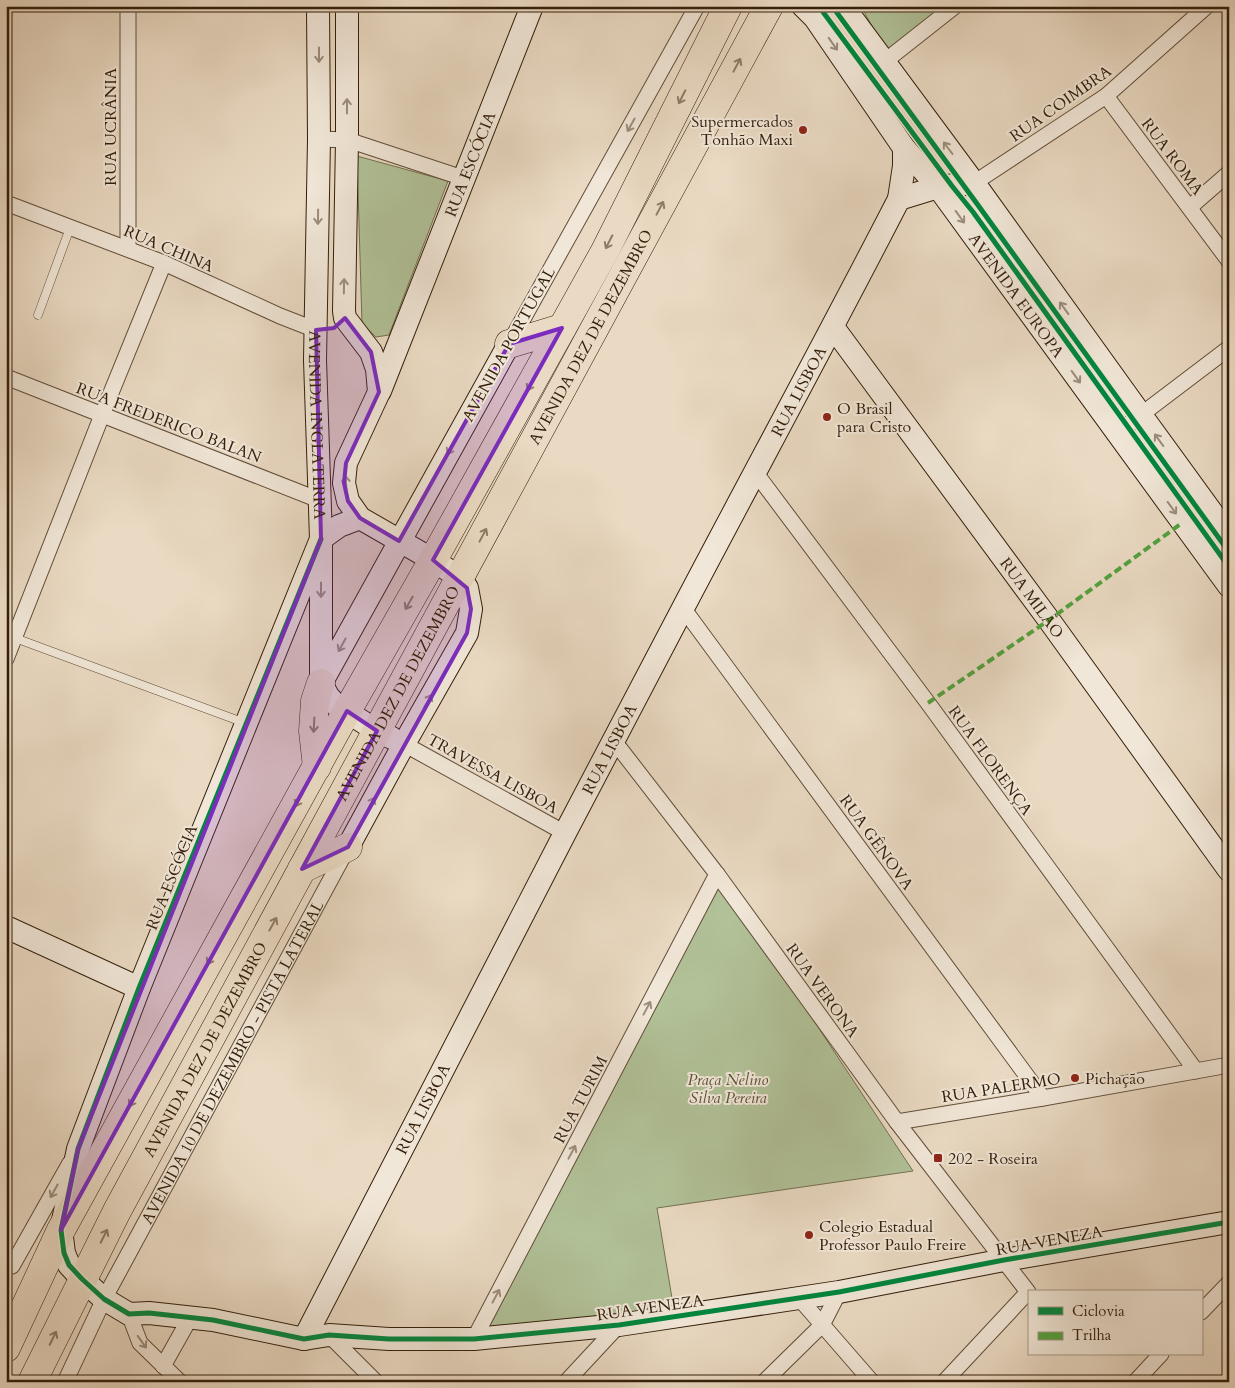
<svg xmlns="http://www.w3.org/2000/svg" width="1235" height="1388" font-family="Cardo,serif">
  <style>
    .green { fill: #b1c198; stroke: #727051 }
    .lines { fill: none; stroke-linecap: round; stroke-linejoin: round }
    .lane-casing { stroke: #614d38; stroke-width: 9 }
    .street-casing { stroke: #614d38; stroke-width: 17 }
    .secondary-casing { stroke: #331e0a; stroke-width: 24 }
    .highway-casing { stroke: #331e0a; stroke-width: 29 }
    .lane { stroke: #f1e7d8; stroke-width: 8 }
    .street { stroke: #f1e7d8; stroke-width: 15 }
    .secondary { stroke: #f1e7d8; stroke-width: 22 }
    .highway { stroke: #eadac3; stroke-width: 28 }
    .quiet { stroke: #52a23e; stroke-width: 4; stroke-dasharray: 8 4; stroke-linecap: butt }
    .cycleway-casing { stroke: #f1e7d8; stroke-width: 8 }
    .cycleway { stroke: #00873e; stroke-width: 5 }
    .oneway { stroke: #9c8d7b }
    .oneway2 { stroke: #8e7c66 }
    .marked { fill: #7b2cbf; fill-opacity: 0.2; stroke: #7b2cbf; stroke-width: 4; stroke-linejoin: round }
    .poi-dot { fill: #8f2418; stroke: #f1e7d8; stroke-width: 2 }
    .labels { text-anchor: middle; stroke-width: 4; stroke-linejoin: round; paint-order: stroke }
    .street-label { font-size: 16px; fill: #331e0a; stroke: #f1e7d8 }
    .poi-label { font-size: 16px; fill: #331e0a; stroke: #f1e7d8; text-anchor: start }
    .park-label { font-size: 16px; font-style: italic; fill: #594f35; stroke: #f1e7d8 }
  </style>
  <rect width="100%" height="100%" fill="#eadac3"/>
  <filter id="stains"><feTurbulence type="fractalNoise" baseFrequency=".004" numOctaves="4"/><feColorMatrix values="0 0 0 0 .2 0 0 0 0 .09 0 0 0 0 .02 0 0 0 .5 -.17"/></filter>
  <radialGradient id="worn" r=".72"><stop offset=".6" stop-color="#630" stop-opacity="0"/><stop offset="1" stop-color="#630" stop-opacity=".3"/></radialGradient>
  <path class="green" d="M861,6H944L886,52Z
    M357,156L448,181L389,335L376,337L362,324Z
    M717,874L913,1171L657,1208L675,1316L474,1339Z"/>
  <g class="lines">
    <defs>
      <path id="lane" d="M38,315L70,228
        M15,638L245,723"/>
      <g id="street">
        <path d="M884,62L955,6"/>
        <path d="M1106,96L1229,261"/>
        <path d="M319,139L347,140L357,143L463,178"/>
        <path d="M974,183L1106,96L1207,6"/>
        <path d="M6,203L164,263L280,316L316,330"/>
        <path d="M1190,207L1229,173"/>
        <path d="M128,249V6"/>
        <path d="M509,344L697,6"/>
        <path d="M6,377L319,500"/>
        <path d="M1117,433L1229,348"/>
        <path d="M755,472L928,703L1196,1071"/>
        <path d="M683,608L1043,1098"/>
        <path d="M6,659L102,415L164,263"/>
        <path d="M614,741L717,874L897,1122L1028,1292L944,1382"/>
        <path d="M404,744L565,833"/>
        <path d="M897,1122L1043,1098L1229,1065"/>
        <path d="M12,1266L70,1163"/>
        <path d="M799,1298L872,1382"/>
        <path d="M1201,1312L1229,1283"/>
        <path d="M129,1314L140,1343L180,1382"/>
        <path d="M329,1335L376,1382"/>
        <path d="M474,1339L717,874"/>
        <path d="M163,1366L190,1318"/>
        <path id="s1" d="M65,1382L104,1299L346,851"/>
        <path d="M566,1382L619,1325"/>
        <path d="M764,1382L822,1325L839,1292"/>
        <path d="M1135,1382L1161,1354"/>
      </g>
      <g id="secondary">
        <path id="s2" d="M318,6L319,139L315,360L321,539V683L328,696L335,704L377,731L392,738"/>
        <path d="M347,6V140L344,311L345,318L371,352L377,369L379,392L346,463L344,483L348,501L360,518L433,560L460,578L467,588L471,609L467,633L404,744L348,847"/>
        <path id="s3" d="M803,6L815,18L904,148L938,187L1229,586"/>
        <path d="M843,6L974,183L1141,415L1229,536"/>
        <path d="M899,199L904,166V148"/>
        <path id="s4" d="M833,327L1049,620L1229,870"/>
        <path id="s5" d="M380,391L532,6"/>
        <path d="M360,518L339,526L321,539L139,988L78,1149L61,1230L64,1253L69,1265L82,1279L104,1299L129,1314L149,1313L213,1320L304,1339L329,1335L389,1339H474L619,1325L839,1292L1004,1260L1229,1222"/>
        <path d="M323,680L509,344"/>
        <path d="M6,927L139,988"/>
        <path id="s6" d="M304,1339C429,1096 554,852 682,610C754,473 828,337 899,199L938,187L974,183"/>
      </g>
      <g id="highway">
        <path d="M509,344L562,328"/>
        <path d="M317,767L313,731L315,701L321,683"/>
        <path d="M302,869L348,847"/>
        <path d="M6,1348L61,1230L347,711L433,560L605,251L728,6"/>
        <path id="s7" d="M32,1382L117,1211L769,6"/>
      </g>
    </defs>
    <use href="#lane" class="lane-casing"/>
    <use href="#street" class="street-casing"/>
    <use href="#secondary" class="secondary-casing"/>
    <use href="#highway" class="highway-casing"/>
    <use href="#lane" class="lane"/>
    <use href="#street" class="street"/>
    <use href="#secondary" class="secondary"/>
    <use href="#highway" class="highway"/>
    <path class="quiet" d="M928,703L1049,620L1182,523"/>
    <defs>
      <path id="cycleway" d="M832,6L975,201L1229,552
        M823,12L952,186L973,212L1229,567
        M321,539L139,988L78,1149L61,1230L64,1253L69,1265L82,1279L104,1299L129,1314L149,1313L213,1320L304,1339L329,1335L389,1339H474L619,1325L839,1292L1004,1260L1229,1222"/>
    </defs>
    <use href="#cycleway" class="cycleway-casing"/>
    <use href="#cycleway" class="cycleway"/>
  </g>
  <defs><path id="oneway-shaft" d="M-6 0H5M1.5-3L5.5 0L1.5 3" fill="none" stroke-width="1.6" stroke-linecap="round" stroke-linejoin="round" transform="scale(1.25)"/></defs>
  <g class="oneway">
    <use href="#oneway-shaft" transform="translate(833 44) rotate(55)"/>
    <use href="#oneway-shaft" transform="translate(319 55) rotate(90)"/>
    <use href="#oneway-shaft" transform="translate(347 106) rotate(-90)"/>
    <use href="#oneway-shaft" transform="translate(631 125) rotate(119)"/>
    <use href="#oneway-shaft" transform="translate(948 148) rotate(-127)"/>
    <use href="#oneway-shaft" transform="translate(318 217) rotate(91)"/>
    <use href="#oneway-shaft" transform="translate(960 217) rotate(54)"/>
    <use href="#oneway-shaft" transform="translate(344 286) rotate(-89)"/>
    <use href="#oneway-shaft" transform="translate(1064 308) rotate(-126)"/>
    <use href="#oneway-shaft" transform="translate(1076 377) rotate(54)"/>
    <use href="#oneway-shaft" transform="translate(1159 440) rotate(-126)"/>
    <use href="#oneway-shaft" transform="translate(451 448) rotate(119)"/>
    <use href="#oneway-shaft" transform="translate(346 483) rotate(-94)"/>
    <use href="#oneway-shaft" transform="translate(1172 508) rotate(54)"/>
    <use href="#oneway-shaft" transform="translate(321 590) rotate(90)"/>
    <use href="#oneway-shaft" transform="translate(342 645) rotate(119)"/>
    <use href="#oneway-shaft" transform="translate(428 701) rotate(-60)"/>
    <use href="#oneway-shaft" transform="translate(371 804) rotate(-62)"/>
    <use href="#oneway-shaft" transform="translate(647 1008) rotate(-62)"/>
    <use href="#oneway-shaft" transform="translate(572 1152) rotate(-62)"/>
    <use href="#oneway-shaft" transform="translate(54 1191) rotate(119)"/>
    <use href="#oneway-shaft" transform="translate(496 1296) rotate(-62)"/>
    <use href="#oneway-shaft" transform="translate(142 1342) rotate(54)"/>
  </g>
  <g class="oneway2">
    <use href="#oneway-shaft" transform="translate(737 65) rotate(-62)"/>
    <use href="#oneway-shaft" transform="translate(682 97) rotate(117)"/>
    <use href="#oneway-shaft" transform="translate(660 208) rotate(-62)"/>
    <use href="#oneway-shaft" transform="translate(609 242) rotate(117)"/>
    <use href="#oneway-shaft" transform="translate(531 384) rotate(119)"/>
    <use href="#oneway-shaft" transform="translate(483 535) rotate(-62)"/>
    <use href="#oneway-shaft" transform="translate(409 603) rotate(120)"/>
    <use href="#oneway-shaft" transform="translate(314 725) rotate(93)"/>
    <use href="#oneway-shaft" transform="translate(299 800) rotate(119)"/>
    <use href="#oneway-shaft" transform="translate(273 924) rotate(-61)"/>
    <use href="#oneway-shaft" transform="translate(211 958) rotate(119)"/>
    <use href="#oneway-shaft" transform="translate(133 1100) rotate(119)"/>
    <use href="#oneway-shaft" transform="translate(104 1236) rotate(-63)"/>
    <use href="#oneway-shaft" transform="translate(53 1338) rotate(-64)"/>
  </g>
  <path class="marked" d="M345,318L371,352L379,392L346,463L344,483L348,501L360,518L399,541L509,344L562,328L433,560L467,588L471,609L467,633L348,847L302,869L377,731L347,711L61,1230L78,1149L321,539L316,330L334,328Z"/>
  <g class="poi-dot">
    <circle cx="803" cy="130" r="5"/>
    <circle cx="827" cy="417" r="5"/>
    <circle cx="1075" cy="1078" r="5"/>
    <rect x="933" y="1153" width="10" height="10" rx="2.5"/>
    <circle cx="809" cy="1235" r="5"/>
  </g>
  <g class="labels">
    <g class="street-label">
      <text transform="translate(1060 103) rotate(-35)" y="6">RUA COIMBRA</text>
      <text transform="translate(110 127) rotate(-90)" y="6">RUA UCRÂNIA</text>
      <text transform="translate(1173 156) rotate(53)" y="6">RUA ROMA</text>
      <text dy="6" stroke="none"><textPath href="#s5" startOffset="244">RUA ESCÓCIA</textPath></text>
      <text transform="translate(169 248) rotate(23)" y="6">RUA CHINA</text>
      <text dy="6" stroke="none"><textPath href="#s3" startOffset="360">AVENIDA EUROPA</textPath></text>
      <text dy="6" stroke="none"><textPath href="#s7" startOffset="1185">AVENIDA DEZ DE DEZEMBRO</textPath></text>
      <text transform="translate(508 344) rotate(-61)" y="6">AVENIDA PORTUGAL</text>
      <text dy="6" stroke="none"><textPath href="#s6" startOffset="1069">RUA LISBOA</textPath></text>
      <text transform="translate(169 422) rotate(21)" y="6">RUA FREDERICO BALAN</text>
      <text dy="6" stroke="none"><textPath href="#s2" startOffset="419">AVENIDA INGLATERRA</textPath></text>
      <text dy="6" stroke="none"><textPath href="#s4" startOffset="336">RUA MILÃO</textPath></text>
      <text dy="6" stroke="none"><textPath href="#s7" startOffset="780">AVENIDA DEZ DE DEZEMBRO</textPath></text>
      <text dy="6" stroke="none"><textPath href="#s6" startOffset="664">RUA LISBOA</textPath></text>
      <text transform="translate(991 760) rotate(54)" y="6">RUA FLORENÇA</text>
      <text transform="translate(493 773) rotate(29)" y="6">TRAVESSA LISBOA</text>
      <text transform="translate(877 842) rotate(54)" y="6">RUA GÊNOVA</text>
      <text transform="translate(171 877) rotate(-68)" y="6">RUA ESCÓCIA</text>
      <text transform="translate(823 990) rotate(54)" y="6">RUA VERONA</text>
      <text dy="6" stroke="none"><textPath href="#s7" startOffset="375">AVENIDA DEZ DE DEZEMBRO</textPath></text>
      <text dy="6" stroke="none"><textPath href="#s1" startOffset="361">AVENIDA 10 DE DEZEMBRO - PISTA LATERAL</textPath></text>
      <text transform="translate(1001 1087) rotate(-9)" y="6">RUA PALERMO</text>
      <text transform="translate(580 1099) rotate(-62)" y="6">RUA TURIM</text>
      <text dy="6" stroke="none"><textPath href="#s6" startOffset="259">RUA LISBOA</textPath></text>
      <text transform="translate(1049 1240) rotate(-10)" y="6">RUA VENEZA</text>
      <text transform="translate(650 1307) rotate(-8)" y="6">RUA VENEZA</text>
    </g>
    <g class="poi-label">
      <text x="793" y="127" text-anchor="end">Supermercados<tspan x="793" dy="18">Tonhão Maxi</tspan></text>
      <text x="837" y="414">O Brasil<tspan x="837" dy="18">para Cristo</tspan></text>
      <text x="1085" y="1084">Pichação</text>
      <text x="948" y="1164">202 - Roseira</text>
      <text x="819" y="1232">Colegio Estadual<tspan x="819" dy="18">Professor Paulo Freire</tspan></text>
    </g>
    <g class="park-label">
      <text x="728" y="1085">Praça Nelino<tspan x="728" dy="18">Silva Pereira</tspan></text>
    </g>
  </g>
  <rect width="1235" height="1388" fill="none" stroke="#eadac3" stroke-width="25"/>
  <rect x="8" y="8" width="1220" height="1373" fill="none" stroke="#331e0a" stroke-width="2.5"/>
  <rect x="12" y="12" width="1210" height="1363" fill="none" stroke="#331e0a"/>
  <rect x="1028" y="1290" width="175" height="65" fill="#f1e7d8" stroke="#a59786"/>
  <rect x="1038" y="1307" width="25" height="8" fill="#00873e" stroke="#a59786"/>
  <text x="1072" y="1316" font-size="15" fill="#331e0a">Ciclovia</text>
  <rect x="1038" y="1332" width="25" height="8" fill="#52a23e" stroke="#a59786"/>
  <text x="1072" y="1340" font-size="15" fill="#331e0a">Trilha</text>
  <rect width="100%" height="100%" filter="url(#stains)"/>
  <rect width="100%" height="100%" fill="url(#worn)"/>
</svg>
